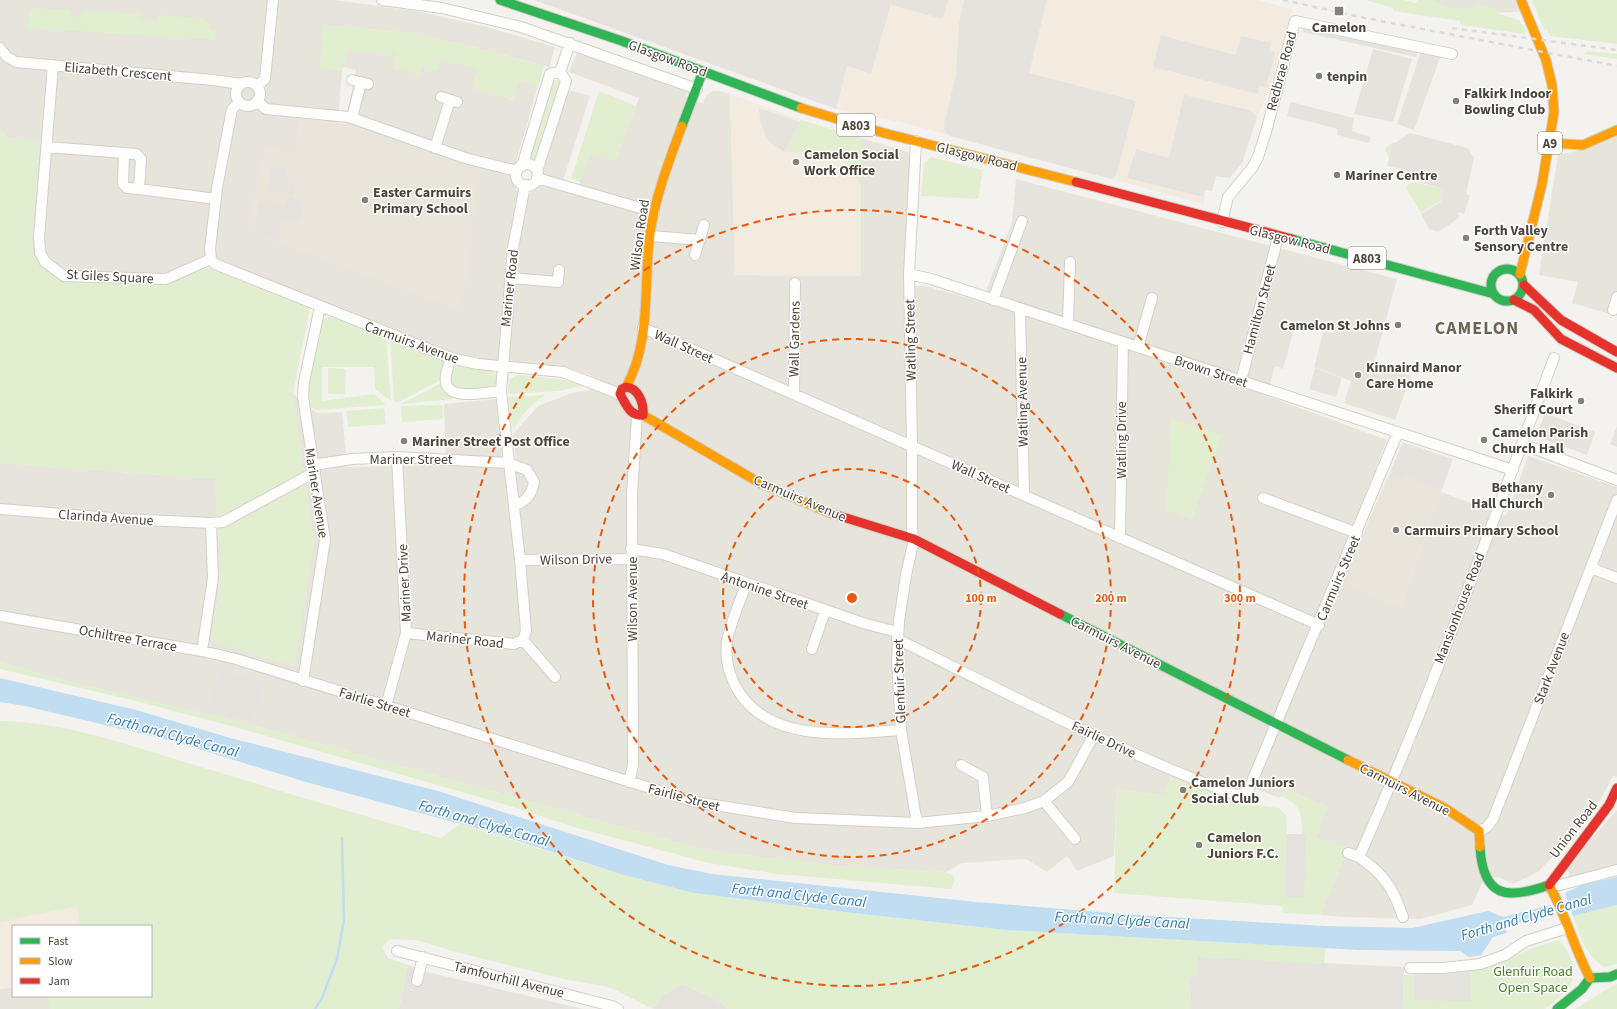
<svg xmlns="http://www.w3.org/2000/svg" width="1617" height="1009" font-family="'Source Sans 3',sans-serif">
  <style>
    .residential { fill: #e7e4dc }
    .commercial { fill: #f3ebdf }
    .industrial { fill: #e6e2de }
    .education { fill: #eae5da }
    .green { fill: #e1eecf }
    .parking { fill: #e6e3df }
    .water { fill: #c0ddf1 }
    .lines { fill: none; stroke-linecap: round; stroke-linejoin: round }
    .stream { stroke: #c0ddf1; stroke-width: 2.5 }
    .street-casing { stroke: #d2d0cb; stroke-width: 12 }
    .fast-casing { stroke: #d3cfc5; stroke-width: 11 }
    .slow-casing { stroke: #d3cfc5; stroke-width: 11 }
    .jam-casing { stroke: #d3cfc5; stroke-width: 11 }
    .street { stroke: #fdfdfc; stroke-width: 10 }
    .fast { stroke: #30b455; stroke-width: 9 }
    .slow { stroke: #ff9f0a; stroke-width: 9 }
    .jam { stroke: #e5322d; stroke-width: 9 }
    .rail { stroke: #dbdbda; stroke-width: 2.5; stroke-dasharray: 5 5; stroke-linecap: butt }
    .ring { fill: none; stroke: #e8590c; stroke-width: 2; stroke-dasharray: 7 5 }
    .poi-dot { fill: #868178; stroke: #fff; stroke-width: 1.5 }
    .labels { text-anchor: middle; stroke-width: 3; stroke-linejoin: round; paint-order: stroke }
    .shield { fill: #fff; stroke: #817c74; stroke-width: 1 }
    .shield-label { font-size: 13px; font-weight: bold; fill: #4b4439 }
    .poi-label { font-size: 14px; font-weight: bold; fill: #4b4439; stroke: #fff; text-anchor: start }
    .street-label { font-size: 14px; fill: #4b4439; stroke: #fff }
    .park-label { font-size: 14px; fill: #4a7f2a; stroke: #fff }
    .water-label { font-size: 15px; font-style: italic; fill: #2e7ab2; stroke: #fff }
    .district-label { font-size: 18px; font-weight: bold; letter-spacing: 1px; fill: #6e6250; stroke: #fff }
    .centre { fill: #e8590c; stroke: #fff; stroke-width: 2 }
    .ring-label { font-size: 12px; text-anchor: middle; font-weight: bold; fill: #e8590c; stroke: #fff; stroke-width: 3; stroke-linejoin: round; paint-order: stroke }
  </style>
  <rect width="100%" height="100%" fill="#f4f2ee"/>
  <path class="residential" d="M0,0H334L415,11L484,26L555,47L549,67L478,48L412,33L324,25L320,67L342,70L338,123L301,118L295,154L247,230L480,170L345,124L356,70L343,67L348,51L395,53L419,76L422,67L437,71L441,58L478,69L473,87L513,100L519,80L538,86L511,179L517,191L529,194L538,188L568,90L590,96L560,190L575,195L590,153L615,161L639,98L569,72L577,53L687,92L686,97L702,103L708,94L713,91H719L730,94L735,275L861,276V138L908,152L910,158L905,286H925L982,302L1012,222L1016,179L1397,279L1374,364L1411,376L1395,420L1344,403L1351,381L1314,367L1324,329L1296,321L1283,369L1275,366L1267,396L1387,440L1333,578L1401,606L1441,492L1506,516L1528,456L1617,487V777L1613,776L1601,799L1566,843L1538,872L1513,884L1498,877L1482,883L1472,905L1420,919L1347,917L1320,915L1348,848L1315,838L1328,807L1285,789L1280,798L1247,786L1232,791L1231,802L1117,790L1114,856L1077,871L1067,856L1047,872L1026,859L962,863L946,872L851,867L709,851L256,726L70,682L0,662V463L215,479L220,570L219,593L215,614L314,544L293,394L317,413L342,412L347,467L446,465L444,404L496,399L503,468L517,467L513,434L538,406L572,393L590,390L595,377L564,366L509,363L450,353L215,259L167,282L59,278L42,266L33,255L32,238L40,141L7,138L0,129Z
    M1425,0H1515L1520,12L1482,13L1450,8Z
    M1617,125V316L1572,303L1578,282L1539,275L1558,155L1576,151Z
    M1617,810V868L1570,879L1567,866Z
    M13,987V996H49L50,1009H0V989Z"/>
  <path class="commercial" d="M891,0H1258L1292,9L1268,93L1257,117L1242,163L1230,178L1216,176L1212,191L1205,190L1204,204L904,123L836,109L847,66L871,74Z
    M730,94L801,120L861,138V276L735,275Z
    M76,907L80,926H13V987L0,989V923L27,916Z"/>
  <path class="industrial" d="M534,0H892L871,74L847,66L836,109Z
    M1198,957L1404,967L1403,1009H1191L1190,978L1196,975Z
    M408,965L427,972L583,1009H399Z
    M682,984L717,1000L728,1009H653L663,995Z"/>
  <path class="education" d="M301,118L345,124L480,169L466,283L457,310L247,231L265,146L295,154Z
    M1403,442L1453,459L1401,606L1342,582Z"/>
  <path class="green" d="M1366,0H1404L1416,3L1419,0H1432L1450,8H1473L1479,4L1496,9L1499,14L1519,20L1526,31L1525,34L1461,25L1460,21L1394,11L1393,8Z
    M1532,0H1617V44L1550,36L1547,29H1544Z
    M34,8L71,10V16L83,17L84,11L140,14V20L157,21L158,15L201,18L209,24V30H216L215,40L28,28L29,11Z
    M323,25L412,33L478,48L544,66L538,86L519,80L514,100L473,88L478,69L441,58L437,71L422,67L419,76L393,68L395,53L348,51L342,70L320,68Z
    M1589,51L1617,54V59L1583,54Z
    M553,79L560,82L536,162L528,160Z
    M599,91L636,106L615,161L590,153L580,182L571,179Z
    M801,120L861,138V186C857,179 852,170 847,164C832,150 804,152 785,152Z
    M0,129L7,138L40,141L32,238L33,255L42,266L59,278L167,282L203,266L310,307L293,394L314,544L295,667L211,641L219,593L220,570L215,479L0,463Z
    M1393,143L1406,147L1393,151L1389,158L1385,150L1389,144Z
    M931,157L983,170L978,199L921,196L924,163Z
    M1411,182L1444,189L1441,201L1421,213L1406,188Z
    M328,317L339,318L386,336L391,401L375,389L374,367H322V401L374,394L386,405L316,410L308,405V379L321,321Z
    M390,338L448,360L444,378L397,403L394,401Z
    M461,364C474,367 498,365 498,382L492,388L455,390L450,383L452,368L454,366Z
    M328,368L346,369L345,394H328Z
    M517,375L559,379L584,385L559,391L508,394L509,380Z
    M443,382L453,399L401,404Z
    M545,395C531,404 520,415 513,431L508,397Z
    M443,405V419L402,422L401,406Z
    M384,408L386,424L348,427L346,411Z
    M1171,418L1222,435L1192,520L1166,510Z
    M0,662L70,682L256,726L709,851L851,867L946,872L953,876L955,880L951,889L778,874L709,863L574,827L500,803L242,729L136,701L0,669Z
    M0,721C66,722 128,745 191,764C274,789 357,814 441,838L460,824L624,875L694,893L853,913L1006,930L1326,948L1324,964L1198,957L1196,975L1190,978L1191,1009H728L717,1000L682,984L663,995L653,1009L609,987L564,979L456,952L416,940L390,939L382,947L388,958L408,965L399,1009H50L49,996H151V926H80L76,907L27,916L0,923Z
    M1171,776L1231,802L1279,808L1286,815L1287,834H1302C1302,813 1301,805 1281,796L1284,789L1328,807L1315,838L1348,848L1320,915L1283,913L1282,906L1114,893L1117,790L1162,795Z
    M1617,905V964L1604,967C1585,954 1580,937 1573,916Z
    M1559,940C1569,950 1579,970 1570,985C1564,994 1553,1002 1545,1009H1403L1404,975C1432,974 1462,975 1489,965C1513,957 1534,946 1559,940Z
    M1617,984V1009H1575L1612,986Z"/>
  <path class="parking" d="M892,0H948L943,19L891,5Z
    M964,0H1047L1029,73L1136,101L1116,175L1111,179L950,136L944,130L945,120L956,75L959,24Z
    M1305,18L1420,44L1416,57L1302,32Z
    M1161,35L1235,55L1241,36L1271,43L1269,51L1275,52L1266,88L1260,86L1258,94L1153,67Z
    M1373,49L1412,59L1393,122L1354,114Z
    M1421,51L1441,55L1414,130L1397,124Z
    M1184,95L1249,110L1257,117L1242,163L1230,178L1216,176L1212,191L1205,190L1203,197L1127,178L1136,149L1169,158Z
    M1291,102L1354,118L1352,131L1371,137L1369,143L1337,135L1338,129L1287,116Z
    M759,108L800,122L785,152L770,142L766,136L760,121Z
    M1410,133L1468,148L1474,158L1466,194L1470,196L1464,214L1458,212L1459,218L1438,232L1429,229L1421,214L1441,202L1444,189L1399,177L1402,169L1387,166L1393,144Z
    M271,166L287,169V181L296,183L294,196L267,191Z
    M287,197L304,201L300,221L281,219L279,241L255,233L259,201L285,205Z
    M1315,368L1342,378L1336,397L1309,389Z
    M1545,413L1595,432L1587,455L1544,439L1547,432L1539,429Z
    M1617,426V447L1610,444Z
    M1402,445L1452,460L1440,489L1406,476L1403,482L1389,476Z
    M220,672L264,682L252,721L208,710Z
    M1287,834H1306L1304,897H1285Z
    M1470,970V1001L1414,1000V975Z"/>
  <path class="water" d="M0,678L136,710L234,739L438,791L668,865L712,874L976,902L1151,916L1325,926L1412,928L1488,911L1503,917L1551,905L1554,913L1505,926L1507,933L1493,937L1481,955L1469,957L1460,951L1359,950L1006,930L853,913L694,893L624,875L490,832L306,782L172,741L25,706L0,702Z
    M1617,877V905L1573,916L1565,893L1584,884Z"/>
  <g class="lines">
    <path class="stream" d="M315,1009L322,998L337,959L344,919L342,838"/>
    <defs>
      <path id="street" d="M382,0L442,8L521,27L697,89
        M0,48L7,57L16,62L213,80L241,84
        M53,65L39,237L40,252L45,262L64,276L166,279L211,259
        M560,72L570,43
        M352,80L368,84
        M236 94a12 12 0 1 1 24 0a12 12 0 1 1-24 0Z
        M257,86L265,79L273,0
        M441,97L457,102
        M257,101L266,109L349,117L465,158L517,171
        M352,118L361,82
        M916,141L909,274L912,446V530L914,539L906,575L899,621L897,659L901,730L917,823
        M47,147L124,153
        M435,148L450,100
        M124,153L136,154L141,159L139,189L127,188L123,184Z
        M516 175a11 11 0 1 1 22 0a11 11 0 1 1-22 0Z
        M522,166L550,74L560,72
        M537,171L566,81L560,72
        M537,178L654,212
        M139,189L216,199
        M1222,222L1228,197L1252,168L1258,157L1266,132L1295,21L1452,54
        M651,236L700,240
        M695,255L704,225
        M211,259L215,264L451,358L478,364L563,372L620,394
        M211,259L210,249L217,188L232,109L239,103
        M909,274L931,279L1513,470
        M510,278L558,282L559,270
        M993,300L1022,221
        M1020,309L1024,495
        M1613,310L1617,297
        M1068,324L1070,262
        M643,328L1319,625
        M1138,347L1152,298
        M451,358C449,365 444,375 446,383C450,401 487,392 501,391
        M1241,381L1278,237
        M794,394L795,283
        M1522,444L1617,480
        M313,465L352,459L397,457L508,463L527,470L534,482C532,495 526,501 514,506
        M1263,498L1357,533
        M0,509L124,519L211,523L223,522L315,472
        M1120,538L1123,342
        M631,549L663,554L863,623L897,632
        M520,560L632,559
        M1591,568L1617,578
        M746,584C741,600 729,626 727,642C725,658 729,675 737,689C769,744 847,734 901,730
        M0,616L202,651L236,659L695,802L796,818L917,823L987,816L1025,808L1044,801L1068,782L1094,735
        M406,633L514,644L523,640L526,631L520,560L501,391L513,248L525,185
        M897,639C1009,694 1119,752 1236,795L1243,794L1248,791L1398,432
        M523,640L555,677
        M812,649L825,611
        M202,651L213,578L211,523
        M303,681L325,540L303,397L304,382L320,307
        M386,706L406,633L397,457
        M961,765L983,777L987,816
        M629,782L633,765L632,494L637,416
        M1044,801L1075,839
        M1479,831L1487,827L1493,819L1617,500
        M1348,853L1359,857C1432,694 1491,525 1554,358
        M1359,857C1384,874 1393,888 1403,917
        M1549,885H1560L1617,870
        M397,951L612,1006L618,1009
        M1410,968H1443L1480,964L1505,955L1526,941L1567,928
        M417,981L423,957"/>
      <path id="fast" d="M500,0L622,41L801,108
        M682,126L703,71
        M1292,239L1494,294
        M1491 285a16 16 0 1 1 32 0a16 16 0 1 1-32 0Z
        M1060,614L1348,760
        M1480,847C1483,898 1507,900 1549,885
        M1557,1009L1582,989L1590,978L1610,977L1617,974"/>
      <path id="slow" d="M801,108L884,133L1076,182
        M1550,143L1583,145L1617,130
        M1520,274L1542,184L1554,112L1552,85L1546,60L1521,0
        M626,387C652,341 643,285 650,234C655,197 669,161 682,126
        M643,415L760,483L830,513
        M1348,760L1445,808L1479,831L1480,847
        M1549,885C1566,915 1574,948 1590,978"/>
      <path id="jam" d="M1076,182L1292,239
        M1524,285L1561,320L1617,352
        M1514,300L1534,310L1561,339L1617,368
        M626,387C639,388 644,404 643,415C630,417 626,404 620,394L622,389Z
        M830,513L914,539L1060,614
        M1549,885L1609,805L1617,788"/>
    </defs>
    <use href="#street" class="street-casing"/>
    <use href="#fast" class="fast-casing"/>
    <use href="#slow" class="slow-casing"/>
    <use href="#jam" class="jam-casing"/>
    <use href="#street" class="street"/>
    <use href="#fast" class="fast"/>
    <use href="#slow" class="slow"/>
    <use href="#jam" class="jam"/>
    <path class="rail" d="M1283,0L1365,18L1617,66
      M1452,28L1617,50"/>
  </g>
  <g class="ring">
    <circle cx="852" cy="598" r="129"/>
    <circle cx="852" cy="598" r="259"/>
    <circle cx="852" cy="598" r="388"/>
  </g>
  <g class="poi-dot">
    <rect x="1334" y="6" width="10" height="10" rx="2"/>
    <circle cx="1319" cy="76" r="4"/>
    <circle cx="1456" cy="101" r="4"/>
    <circle cx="796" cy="162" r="4"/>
    <circle cx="1337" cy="175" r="4"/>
    <circle cx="365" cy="200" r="4"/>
    <circle cx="1466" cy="238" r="4"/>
    <circle cx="1398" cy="325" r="4"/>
    <circle cx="1358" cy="375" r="4"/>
    <circle cx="1581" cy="401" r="4"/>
    <circle cx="1484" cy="440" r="4"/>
    <circle cx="404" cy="441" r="4"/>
    <circle cx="1551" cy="495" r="4"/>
    <circle cx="1396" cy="530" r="4"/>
    <circle cx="1183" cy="790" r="4"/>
    <circle cx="1199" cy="845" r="4"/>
  </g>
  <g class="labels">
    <g class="shield">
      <rect x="837" y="114" width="38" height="22" rx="3"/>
      <rect x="1538" y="132" width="24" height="22" rx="3"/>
      <rect x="1348" y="247" width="38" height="22" rx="3"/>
    </g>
    <g class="shield-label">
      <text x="856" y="130">A803</text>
      <text x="1550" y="148">A9</text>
      <text x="1367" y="263">A803</text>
    </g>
    <g class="poi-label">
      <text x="1339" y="32" text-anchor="middle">Camelon</text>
      <text x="1327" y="81">tenpin</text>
      <text x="1464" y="98">Falkirk Indoor<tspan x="1464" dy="16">Bowling Club</tspan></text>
      <text x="804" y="159">Camelon Social<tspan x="804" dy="16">Work Office</tspan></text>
      <text x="1345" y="180">Mariner Centre</text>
      <text x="373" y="197">Easter Carmuirs<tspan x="373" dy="16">Primary School</tspan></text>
      <text x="1474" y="235">Forth Valley<tspan x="1474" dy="16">Sensory Centre</tspan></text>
      <text x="1390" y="330" text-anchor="end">Camelon St Johns</text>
      <text x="1366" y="372">Kinnaird Manor<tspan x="1366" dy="16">Care Home</tspan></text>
      <text x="1573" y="398" text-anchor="end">Falkirk<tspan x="1573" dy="16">Sheriff Court</tspan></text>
      <text x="1492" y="437">Camelon Parish<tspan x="1492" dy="16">Church Hall</tspan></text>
      <text x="412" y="446">Mariner Street Post Office</text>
      <text x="1543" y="492" text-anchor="end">Bethany<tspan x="1543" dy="16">Hall Church</tspan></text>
      <text x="1404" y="535">Carmuirs Primary School</text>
      <text x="1191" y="787">Camelon Juniors<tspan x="1191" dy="16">Social Club</tspan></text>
      <text x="1207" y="842">Camelon<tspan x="1207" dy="16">Juniors F.C.</tspan></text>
    </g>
    <g class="street-label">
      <text transform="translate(668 58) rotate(20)" y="5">Glasgow Road</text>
      <text transform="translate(118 71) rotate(5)" y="5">Elizabeth Crescent</text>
      <text transform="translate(1281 71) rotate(-75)" y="5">Redbrae Road</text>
      <text transform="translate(977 156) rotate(14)" y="5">Glasgow Road</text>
      <text transform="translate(639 235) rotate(-82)" y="5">Wilson Road</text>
      <text transform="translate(1290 239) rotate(14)" y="5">Glasgow Road</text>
      <text transform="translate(110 276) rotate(3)" y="5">St Giles Square</text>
      <text transform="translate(509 288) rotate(-84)" y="5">Mariner Road</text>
      <text transform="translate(1259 309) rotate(-75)" y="5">Hamilton Street</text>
      <text transform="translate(794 339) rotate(-89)" y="5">Wall Gardens</text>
      <text transform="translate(910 340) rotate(-91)" y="5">Watling Street</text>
      <text transform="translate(412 342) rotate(20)" y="5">Carmuirs Avenue</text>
      <text transform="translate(684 346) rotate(24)" y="5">Wall Street</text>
      <text transform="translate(1211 371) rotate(18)" y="5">Brown Street</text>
      <text transform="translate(1022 402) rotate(-91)" y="5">Watling Avenue</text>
      <text transform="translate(1121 440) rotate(-90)" y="5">Watling Drive</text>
      <text x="411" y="464">Mariner Street</text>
      <text transform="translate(981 476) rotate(24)" y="5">Wall Street</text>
      <text transform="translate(317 493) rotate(81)" y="5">Mariner Avenue</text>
      <text transform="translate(800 498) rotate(23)" y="5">Carmuirs Avenue</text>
      <text transform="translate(106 517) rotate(4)" y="5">Clarinda Avenue</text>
      <text transform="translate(576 559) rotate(-1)" y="5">Wilson Drive</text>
      <text transform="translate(1338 578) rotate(-67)" y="5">Carmuirs Street</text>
      <text transform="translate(404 583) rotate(-93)" y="5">Mariner Drive</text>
      <text transform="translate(765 590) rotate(19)" y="5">Antonine Street</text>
      <text transform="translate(632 599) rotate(-90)" y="5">Wilson Avenue</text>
      <text transform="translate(1459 608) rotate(-69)" y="5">Mansionhouse Road</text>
      <text transform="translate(128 638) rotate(10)" y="5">Ochiltree Terrace</text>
      <text transform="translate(465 639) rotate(6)" y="5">Mariner Road</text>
      <text transform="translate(1116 642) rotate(27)" y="5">Carmuirs Avenue</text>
      <text transform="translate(1551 668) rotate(-69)" y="5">Stark Avenue</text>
      <text transform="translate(899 681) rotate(-92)" y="5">Glenfuir Street</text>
      <text transform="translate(375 702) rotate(17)" y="5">Fairlie Street</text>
      <text transform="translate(1104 739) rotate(25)" y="5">Fairlie Drive</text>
      <text transform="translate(1405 789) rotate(27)" y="5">Carmuirs Avenue</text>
      <text transform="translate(684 797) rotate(15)" y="5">Fairlie Street</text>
      <text transform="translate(1573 829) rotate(-52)" y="5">Union Road</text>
      <text transform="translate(509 979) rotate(14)" y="5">Tamfourhill Avenue</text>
    </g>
    <g class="park-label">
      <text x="1533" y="976">Glenfuir Road<tspan x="1533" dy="16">Open Space</tspan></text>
    </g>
    <g class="water-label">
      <text transform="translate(173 735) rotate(15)" y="5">Forth and Clyde Canal</text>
      <text transform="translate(484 823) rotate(16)" y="5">Forth and Clyde Canal</text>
      <text transform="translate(799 895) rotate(6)" y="5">Forth and Clyde Canal</text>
      <text transform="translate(1526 917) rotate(-16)" y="5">Forth and Clyde Canal</text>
      <text transform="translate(1122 920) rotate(3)" y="5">Forth and Clyde Canal</text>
    </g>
    <g class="district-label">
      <text x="1477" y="334">CAMELON</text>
    </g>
  </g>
  <circle cx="852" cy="598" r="6" class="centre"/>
  <g class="ring-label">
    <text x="981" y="602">100 m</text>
    <text x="1111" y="602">200 m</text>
    <text x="1240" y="602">300 m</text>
  </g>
  <rect x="12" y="925" width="140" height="72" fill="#ffffff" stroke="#b7b4b0"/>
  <rect x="20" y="938" width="20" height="6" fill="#30b455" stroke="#b7b4b0"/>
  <text x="48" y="945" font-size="12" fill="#4b4439">Fast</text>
  <rect x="20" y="958" width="20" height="6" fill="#ff9f0a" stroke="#b7b4b0"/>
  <text x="48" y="965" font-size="12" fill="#4b4439">Slow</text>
  <rect x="20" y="978" width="20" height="6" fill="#e5322d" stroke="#b7b4b0"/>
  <text x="48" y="985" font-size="12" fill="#4b4439">Jam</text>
</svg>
